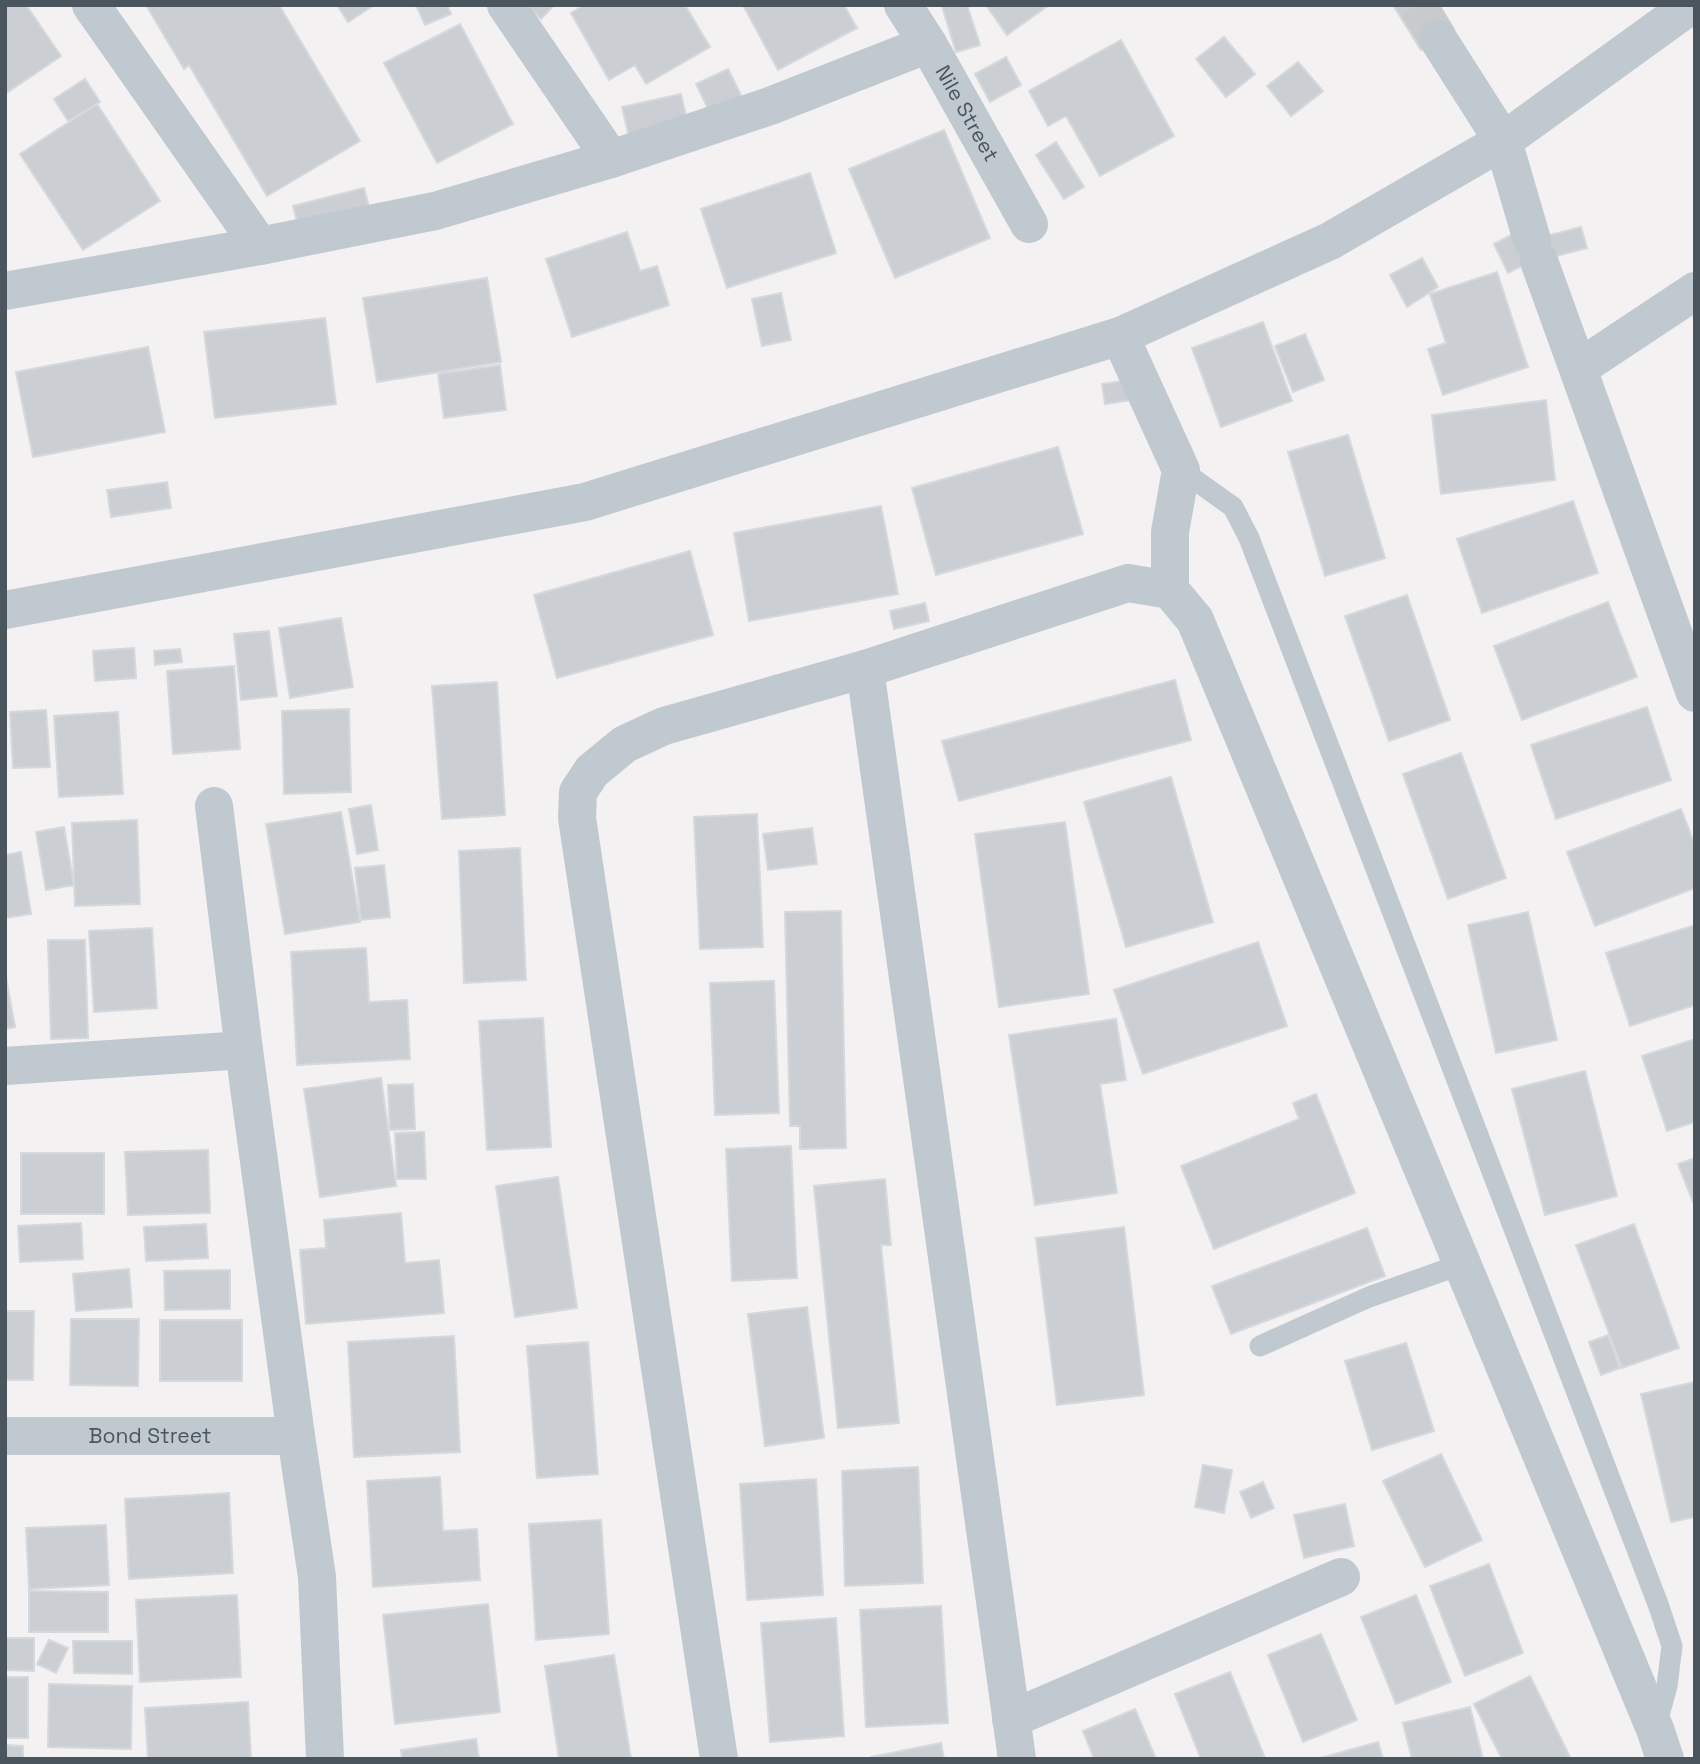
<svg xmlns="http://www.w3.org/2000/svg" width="1700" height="1764" font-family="'Space Grotesk',sans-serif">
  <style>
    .building { fill: #cbced3; stroke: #d5d8dc; stroke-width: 2 }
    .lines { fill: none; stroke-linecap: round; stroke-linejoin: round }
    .minor-tunnel { stroke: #c9cacc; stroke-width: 38; stroke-dasharray: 38 19; stroke-linecap: butt }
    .service { stroke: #c0c9cf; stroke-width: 21 }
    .minor { stroke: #c0c9cf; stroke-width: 38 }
    .labels { text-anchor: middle; stroke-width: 6; stroke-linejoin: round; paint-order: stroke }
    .street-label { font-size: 21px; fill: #4a555e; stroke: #fff }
  </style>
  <rect width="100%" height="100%" fill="#f3f1f1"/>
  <path class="building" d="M5,5H26L61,56L5,94Z
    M146,5H279L360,141L267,196L189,65L184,69Z
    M337,5H374L348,22Z
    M416,5H447L451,14L425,25Z
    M527,5H554L541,19Z
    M584,5H685L710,47L646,84L635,65L609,80L571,13Z
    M743,5H844L857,28L778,70Z
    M967,5L980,45L956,52L942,6Z
    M986,5H1049L1007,35Z
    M1393,5H1439L1454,29L1421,50Z
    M460,24L513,124L437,163L384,63Z
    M1224,37L1255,74L1226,97L1196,59Z
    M1121,40L1174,136L1100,176L1066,116L1048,126L1029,91Z
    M1006,57L1021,85L990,102L975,74Z
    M1298,62L1323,91L1291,116L1267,86Z
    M728,69L744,101L712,117L696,84Z
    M85,79L100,102L68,121L54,99Z
    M681,94L688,124L629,137L622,107Z
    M97,104L160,201L83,250L20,154Z
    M944,130L990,238L895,278L849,169Z
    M1056,142L1084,187L1064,199L1036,155Z
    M810,173L836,253L727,288L701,209Z
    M364,188L372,219L301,236L293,206Z
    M1581,227L1587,248L1529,263L1523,242Z
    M627,232L640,271L657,266L669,305L572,337L546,259Z
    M1513,234L1528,263L1508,273L1494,244Z
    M1422,258L1438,287L1407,307L1390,275Z
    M1497,272L1528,367L1443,395L1428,349L1446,343L1430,294Z
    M487,278L501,362L377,382L363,298Z
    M781,293L791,340L762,346L752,299Z
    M325,318L336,404L215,418L204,332Z
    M1263,322L1292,401L1221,427L1192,348Z
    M1305,334L1324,380L1293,392L1275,346Z
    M148,347L165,432L33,457L16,372Z
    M500,365L506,410L444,418L438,374Z
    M1136,379L1139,399L1105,404L1102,384Z
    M1546,400L1555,480L1441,494L1432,415Z
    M1348,435L1385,558L1325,576L1288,452Z
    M1058,447L1083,534L936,575L912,488Z
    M167,482L171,508L111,517L107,490Z
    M1573,501L1598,573L1482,613L1457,539Z
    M881,506L898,594L749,621L734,533Z
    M690,551L713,635L557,678L534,595Z
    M1407,595L1450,720L1389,741L1345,616Z
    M1608,602L1637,677L1522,720L1494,646Z
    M925,603L929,621L894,629L890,611Z
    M341,618L353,687L290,698L279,628Z
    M269,631L277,696L241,700L234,634Z
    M134,648L136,678L95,681L93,651Z
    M180,649L182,662L155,665L154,651Z
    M234,666L240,749L173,754L167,671Z
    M1175,680L1191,740L959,801L942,741Z
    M497,682L505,815L442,819L432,686Z
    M1647,707L1671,780L1556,819L1531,745Z
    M349,709L351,792L284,794L282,711Z
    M46,710L50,767L13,768L10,712Z
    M118,712L123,794L59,797L54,716Z
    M1461,753L1506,878L1448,899L1403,774Z
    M1171,777L1213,922L1126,947L1084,802Z
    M371,805L378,850L357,854L349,809Z
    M1681,809L1695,845V888L1595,926L1567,852Z
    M341,812L360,922L285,934L266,824Z
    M757,814L763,947L700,949L694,817Z
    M137,820L140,904L75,906L72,823Z
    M1065,822L1089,994L999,1007L975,834Z
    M64,827L74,885L46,890L36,832Z
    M812,828L817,864L768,870L763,834Z
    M520,848L526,980L464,983L459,851Z
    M21,852L31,914L5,918V855Z
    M384,865L390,917L361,920L355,868Z
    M841,911L846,1148L800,1149V1126H790L785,912Z
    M1528,912L1557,1040L1496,1053L1468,925Z
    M1695,925V1005L1630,1026L1606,953Z
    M152,928L157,1008L94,1012L89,931Z
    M48,940H85L88,1038L51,1039Z
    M1258,942L1287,1026L1143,1074L1114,990Z
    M366,948L369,1002L407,1000L410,1059L297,1065L291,952Z
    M5,972L15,1027L5,1029Z
    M774,981L779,1113L715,1115L710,983Z
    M543,1018L551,1147L487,1150L479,1021Z
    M1116,1019L1126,1080L1100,1084L1117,1193L1035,1205L1009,1035Z
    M1695,1039V1122L1667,1131L1642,1056Z
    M1585,1071L1617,1196L1545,1215L1512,1089Z
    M381,1078L396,1186L320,1197L304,1089Z
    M413,1084L415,1129L390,1130L388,1085Z
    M1316,1094L1355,1193L1214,1249L1181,1166L1299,1119L1293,1103Z
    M424,1132L426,1179H397L395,1133Z
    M791,1146L797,1278L732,1281L726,1149Z
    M208,1150L210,1213L128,1215L125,1152Z
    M21,1153H104V1214H21Z
    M1695,1158V1207L1678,1164Z
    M558,1177L577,1308L515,1317L496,1186Z
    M885,1179L891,1245H881L899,1423L838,1428L814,1186Z
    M401,1213L405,1263L439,1260L444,1313L306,1324L300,1250L326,1248L324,1220Z
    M81,1223L83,1259L20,1262L18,1226Z
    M206,1224L208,1258L146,1261L144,1227Z
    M1634,1224L1679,1348L1622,1368L1576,1245Z
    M1124,1227L1144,1395L1057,1405L1036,1238Z
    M1367,1228L1385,1276L1231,1334L1212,1286Z
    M129,1269L132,1307L76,1311L73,1274Z
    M230,1270V1309L165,1310L164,1271Z
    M807,1307L824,1438L765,1446L748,1314Z
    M5,1311H34L33,1380H5Z
    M71,1319H139L138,1386L70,1385Z
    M160,1320H242V1381H160Z
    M1608,1335L1620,1368L1601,1375L1589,1342Z
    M454,1336L460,1452L354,1457L348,1342Z
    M588,1342L598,1474L537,1478L527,1346Z
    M1406,1343L1434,1431L1372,1450L1345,1361Z
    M1695,1382V1517L1671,1522L1641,1394Z
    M1441,1454L1482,1540L1425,1567L1383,1481Z
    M1203,1465L1232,1470L1224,1513L1195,1507Z
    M918,1467L923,1583L845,1586L842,1471Z
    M440,1477L443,1531L477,1529L480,1580L373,1587L367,1481Z
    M816,1479L823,1595L747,1600L740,1484Z
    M1263,1482L1274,1508L1251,1518L1240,1492Z
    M229,1493L233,1573L129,1579L125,1499Z
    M1345,1504L1354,1546L1304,1558L1294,1515Z
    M601,1520L609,1634L536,1640L529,1524Z
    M106,1525L109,1585L29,1589L26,1528Z
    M1489,1564L1523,1653L1465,1676L1430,1586Z
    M29,1591L108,1592V1632H29Z
    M237,1595L241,1677L140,1682L136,1600Z
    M1416,1595L1451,1682L1396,1704L1361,1617Z
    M488,1604L500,1712L395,1724L383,1615Z
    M941,1606L948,1723L866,1727L860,1610Z
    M836,1618L844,1736L770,1742L761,1623Z
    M1321,1634L1357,1720L1303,1742L1268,1655Z
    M5,1638H34V1671L5,1670Z
    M49,1640L68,1648L56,1673L37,1664Z
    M73,1641H132V1674L74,1673Z
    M614,1655L631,1759H559L545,1666Z
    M1230,1672L1265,1758L1264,1759H1201L1175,1694Z
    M1530,1676L1571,1759H1502L1474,1704Z
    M5,1677H28V1738H5Z
    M49,1684L132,1686L131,1749L48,1747Z
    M248,1702L251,1759H148L145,1708Z
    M1470,1707L1483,1759H1412L1403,1723Z
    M1135,1709L1156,1759H1094L1083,1731Z
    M476,1739L479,1759H402L401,1750Z
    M1378,1742L1383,1759H1317Z
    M941,1743L944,1759H872L871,1757Z
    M5,1745L23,1746V1759H5Z"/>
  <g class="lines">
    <path class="minor-tunnel" d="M1418,5L1438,39"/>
    <path class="service" d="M1181,470L1233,507L1249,538L1658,1604L1672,1646L1667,1686L1656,1726
      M1260,1346L1369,1297L1462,1264"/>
    <g class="minor">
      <path d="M91,5L260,246"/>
      <path d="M506,5L611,159"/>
      <path id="s1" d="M903,5L928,44L1029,224"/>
      <path d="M1438,39L1503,141L1532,240"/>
      <path d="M1539,261L1695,693"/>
      <path d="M5,291L260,246L435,211L611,159L770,106L928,44"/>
      <path d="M1120,336L1181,470L1170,532V590"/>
      <path d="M1579,368L1695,291"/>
      <path d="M5,610L585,502L1120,336L1330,241L1503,141L1691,5"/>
      <path d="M865,669L1017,1759"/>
      <path d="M214,806L244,1050L296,1436L317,1577L325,1759"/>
      <path d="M5,1066L244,1050"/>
      <path id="s2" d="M5,1436H296"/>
      <path d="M1011,1719L1341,1577"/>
      <path d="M719,1759L577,818L578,792L592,771L625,744L664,726L865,669L1128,583L1170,590L1195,620L1655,1729L1665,1759"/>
    </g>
  </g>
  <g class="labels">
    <g class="street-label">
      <text dy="7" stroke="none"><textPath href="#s1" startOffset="126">Nile Street</textPath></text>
      <text dy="7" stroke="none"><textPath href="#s2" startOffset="145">Bond Street</textPath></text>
    </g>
  </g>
  <rect width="1700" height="1764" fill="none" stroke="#4a555e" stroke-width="14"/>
</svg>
